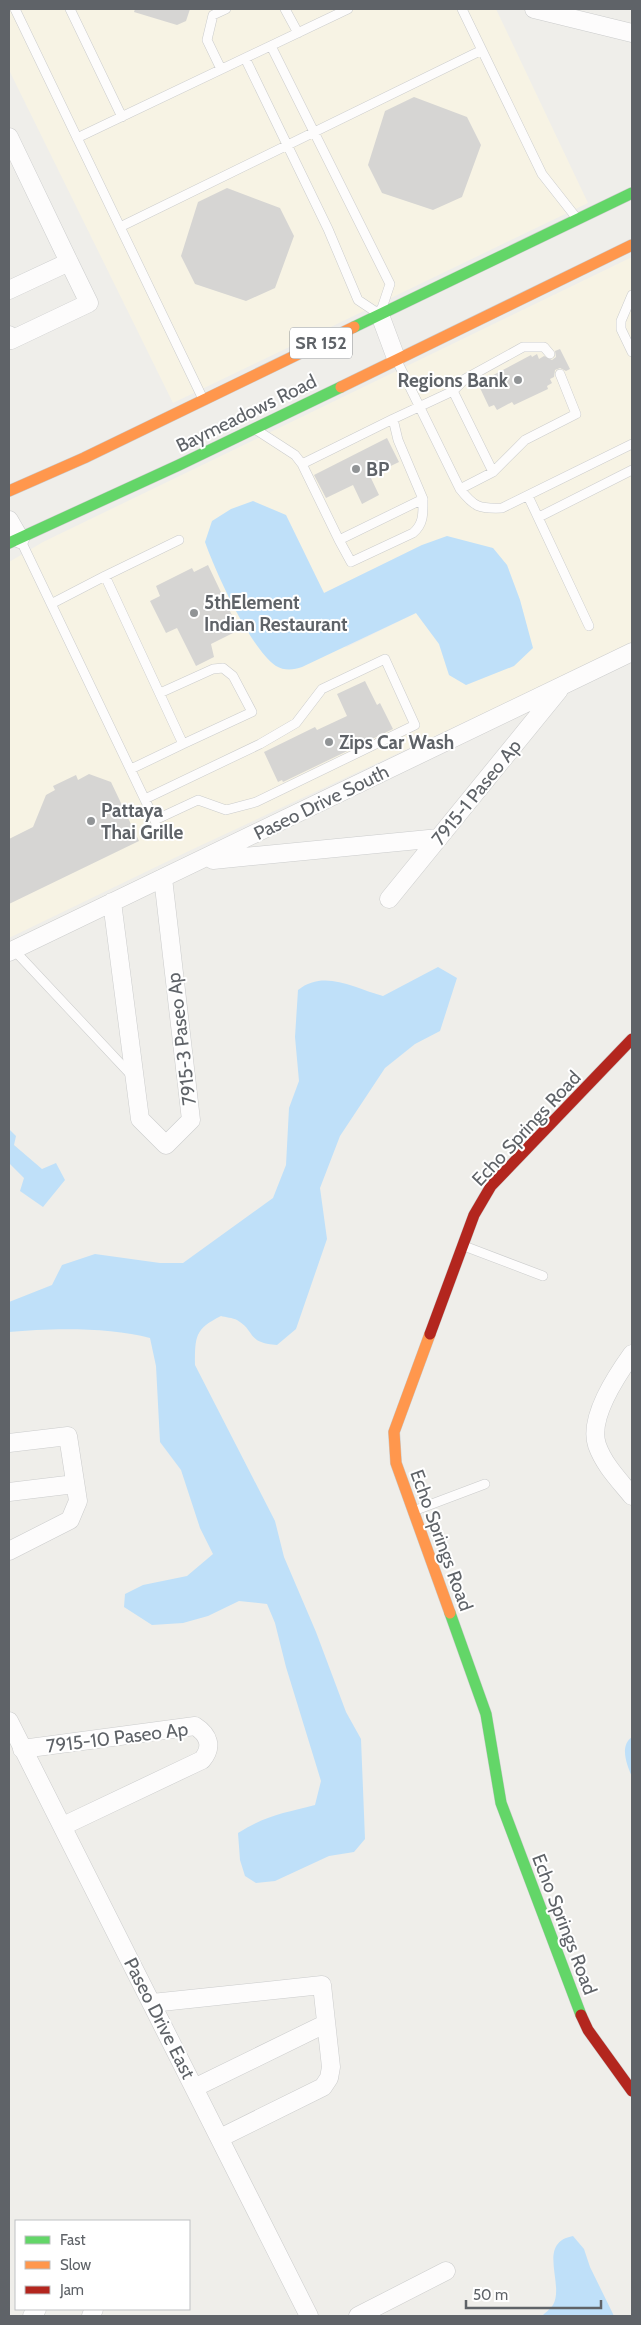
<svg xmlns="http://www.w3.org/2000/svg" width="641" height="2325" font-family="Cabin,sans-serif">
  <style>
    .commercial { fill: #f7f3e4; fill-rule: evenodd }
    .water { fill: #bfe0f9 }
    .building { fill: #d6d5d3 }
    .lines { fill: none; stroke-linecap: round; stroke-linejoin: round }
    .lane-casing { stroke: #cbcccc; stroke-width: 10 }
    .street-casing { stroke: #cbcccc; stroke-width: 19 }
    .fast-casing { stroke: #cacacb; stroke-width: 12 }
    .slow-casing { stroke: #cacacb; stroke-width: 12 }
    .jam-casing { stroke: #cacacb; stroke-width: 12 }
    .lane { stroke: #fdfcfc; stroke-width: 9 }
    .street { stroke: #fdfcfc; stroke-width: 18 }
    .fast { stroke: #63d668; stroke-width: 11 }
    .slow { stroke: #ff974d; stroke-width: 11 }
    .jam { stroke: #b3261e; stroke-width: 11 }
    .poi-dot { fill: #919496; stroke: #fff; stroke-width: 2 }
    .labels { text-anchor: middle; stroke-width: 4; stroke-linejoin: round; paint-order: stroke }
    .shield { fill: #fff; stroke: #8f9295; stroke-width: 1 }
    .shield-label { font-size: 18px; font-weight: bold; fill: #5f6368 }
    .poi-label { font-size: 19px; font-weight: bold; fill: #5f6368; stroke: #fff; text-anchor: start }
    .street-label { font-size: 19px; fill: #5f6368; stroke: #fff }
  </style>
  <rect width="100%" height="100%" fill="#efeeea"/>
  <path class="commercial" d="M9,9H496L588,203L173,403L9,70Z
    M632,257V644L191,850L9,938V562L43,542ZM286,515L324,593L422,545L493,548L507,565L520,600L532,648L484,677L466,685L449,675L439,644L416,613L347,647L252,638L212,561Z"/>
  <path class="water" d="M253,501L286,515L324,593L422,545L447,536L493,548L507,565L520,600L533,648L514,666L466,685L449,675L439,644L416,613L302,667C294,670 284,671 276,666C250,648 216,573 205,542L212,521L231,509Z
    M438,967L457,978L440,1031L415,1044L385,1068L340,1136L320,1188L327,1239L296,1329L277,1345C246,1343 256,1331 237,1320C233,1318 225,1317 221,1316C195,1329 195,1336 195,1365L275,1521L284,1557L316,1632L346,1712L361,1739L365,1839L354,1852L329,1856L275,1881L256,1883L245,1876L240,1860L238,1833C266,1815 285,1813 315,1805L321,1781L286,1667L275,1623L267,1604L239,1601L208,1616L183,1623L152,1625L124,1607L125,1594L143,1585L187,1576L213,1554L200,1528L181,1470L160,1442L156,1366L150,1338C110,1327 50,1328 9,1332V1302L52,1285L62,1265L95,1254L160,1263H183L273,1198L286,1165L289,1108L299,1081L295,1037L298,990C324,969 354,988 383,996Z
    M9,1129L16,1136L14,1145L42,1169L56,1163L65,1180L43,1207L20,1191L24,1178L9,1163Z
    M632,1737V1777C627,1765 619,1746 632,1737Z
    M573,2236L584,2249L590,2267L614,2316H542C545,2313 550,2309 553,2305C565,2284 536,2243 573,2236Z"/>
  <path class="building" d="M135,9H190L186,21L177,25L134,12Z
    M414,97L467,117L481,145L462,197L433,210L382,193L368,165L385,111Z
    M227,188L280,208L294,236L275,288L246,301L195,284L181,256L198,202Z
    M560,349L570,369L566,371L560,368L555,370L554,377L550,379L552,383L547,386L548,389L514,405L512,402L497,410L494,405L489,407L480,388L484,386L482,381L531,355L532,357L537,354L539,359L544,356L552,360L556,357L555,351Z
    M387,438L399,462L370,476L379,495L362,504L353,485L326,498L314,475Z
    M208,565L239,630L211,644L214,657L196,666L177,628L166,633L150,601L160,596L156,586L192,568L194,572Z
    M365,681L377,705L380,703L393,729L283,782L282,780L278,782L264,752L315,727L317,730L347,716L337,694Z
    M89,774L111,782L139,841L9,904V839L33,827L46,795L55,790L53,786L76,775L78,780Z"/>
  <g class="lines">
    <defs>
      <path id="lane" d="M15,9L202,397
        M70,9L122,117
        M285,9L298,33
        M462,9L542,174L575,216
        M271,46L390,284L382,308
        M245,58L328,229L358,300L376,312
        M221,69L207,40L213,15L226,9
        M77,138L348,9
        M120,227L482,50
        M632,295L621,321V329L632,352
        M397,361L460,489C474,507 479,509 502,508L632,444
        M453,391L493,472
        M258,431L295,455L302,464L339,540L423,499L398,440L393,419L453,391L465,379L523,347H544L550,354
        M302,464L393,419
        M460,489L493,472L525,440L576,414L560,374
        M528,496L589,626
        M539,517L632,470
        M339,540L351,562L413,533C424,524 423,513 423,499
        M21,541L159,829
        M105,576L179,540
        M51,604L105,576L183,744L131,769
        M160,693L213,669L223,668L233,676L252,712L183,744
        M145,799L260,744L296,723L322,689L385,659L415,725L256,802L226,810L198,800L155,820
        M14,950L133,1077
        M464,1246L543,1276
        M416,1510L485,1484"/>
      <path id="street" d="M534,9L632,33
        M9,137L69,262
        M9,290L69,262L89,303L11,340L9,335
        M380,315L396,358
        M9,520L20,539
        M213,860L439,838
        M389,899L559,690
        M112,902L140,1119L166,1145L191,1120L163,878
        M9,952L632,652
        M632,1354C617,1375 588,1418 597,1445C604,1465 619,1480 632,1496
        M9,1443L68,1436L78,1501L70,1520L9,1551
        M9,1492L75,1484
        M9,1721L309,2316
        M22,1749L195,1726C209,1735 213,1747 202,1760L63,1826
        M152,2003L322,1985L331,2067L329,2078L323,2087L220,2138
        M194,2088L325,2024
        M32,2316L37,2309
        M91,2316L94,2309
        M358,2316L446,2271"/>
      <path id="fast" d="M354,327L632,193
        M9,543L179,465L341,387
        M450,1613L486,1714L501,1803L581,2015"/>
      <path id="slow" d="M341,387L632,245
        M9,491L84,458L354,327
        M430,1334L394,1432L396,1463L450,1613"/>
      <path id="jam" d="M430,1334L474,1215L491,1186L632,1039
        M581,2015L588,2030L632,2091"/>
    </defs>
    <use href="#lane" class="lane-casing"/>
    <use href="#street" class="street-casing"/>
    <use href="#fast" class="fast-casing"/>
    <use href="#slow" class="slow-casing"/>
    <use href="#jam" class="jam-casing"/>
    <use href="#lane" class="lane"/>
    <use href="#street" class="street"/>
    <use href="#fast" class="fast"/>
    <use href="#slow" class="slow"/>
    <use href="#jam" class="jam"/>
  </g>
  <g class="poi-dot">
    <circle cx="518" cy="380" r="5"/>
    <circle cx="356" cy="469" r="5"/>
    <circle cx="194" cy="613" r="5"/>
    <circle cx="329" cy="742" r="5"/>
    <circle cx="91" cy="821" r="5"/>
  </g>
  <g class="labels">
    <rect class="shield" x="290" y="327.5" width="62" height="31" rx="4"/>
    <g class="shield-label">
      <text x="321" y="349">SR 152</text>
    </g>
    <g class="poi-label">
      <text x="508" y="387" text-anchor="end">Regions Bank</text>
      <text x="366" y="476">BP</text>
      <text x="204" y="609">5thElement<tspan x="204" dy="22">Indian Restaurant</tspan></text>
      <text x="339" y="749">Zips Car Wash</text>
      <text x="101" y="817">Pattaya<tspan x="101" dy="22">Thai Grille</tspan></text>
    </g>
    <g class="street-label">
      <text transform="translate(246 413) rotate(-26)" y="7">Baymeadows Road</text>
      <text transform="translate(476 792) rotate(-51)" y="7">7915-1 Paseo Ap</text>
      <text transform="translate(321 802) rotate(-26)" y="7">Paseo Drive South</text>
      <text transform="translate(181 1039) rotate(-97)" y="7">7915-3 Paseo Ap</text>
      <text transform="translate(526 1128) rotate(-47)" y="7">Echo Springs Road</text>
      <text transform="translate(442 1540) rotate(70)" y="7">Echo Springs Road</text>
      <text transform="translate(117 1737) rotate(-7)" y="7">7915-10 Paseo Ap</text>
      <text transform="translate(565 1924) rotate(69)" y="7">Echo Springs Road</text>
      <text transform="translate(160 2018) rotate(63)" y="7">Paseo Drive East</text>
    </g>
  </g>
  <rect width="641" height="2325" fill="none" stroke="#5f6368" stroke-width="20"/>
  <rect x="15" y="2220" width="175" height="90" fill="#ffffff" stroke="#bfc1c3"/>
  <rect x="25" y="2236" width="25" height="8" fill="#63d668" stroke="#bfc1c3"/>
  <text x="60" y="2245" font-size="15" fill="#5f6368">Fast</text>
  <rect x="25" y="2261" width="25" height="8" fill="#ff974d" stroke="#bfc1c3"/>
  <text x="60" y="2270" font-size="15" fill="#5f6368">Slow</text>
  <rect x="25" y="2286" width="25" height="8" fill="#b3261e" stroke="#bfc1c3"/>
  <text x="60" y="2295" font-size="15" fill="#5f6368">Jam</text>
  <path d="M466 2300v8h135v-8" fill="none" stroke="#5f6368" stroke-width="2.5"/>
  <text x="473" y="2300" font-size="15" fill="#5f6368" stroke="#ffffff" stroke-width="4" paint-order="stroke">50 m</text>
</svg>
